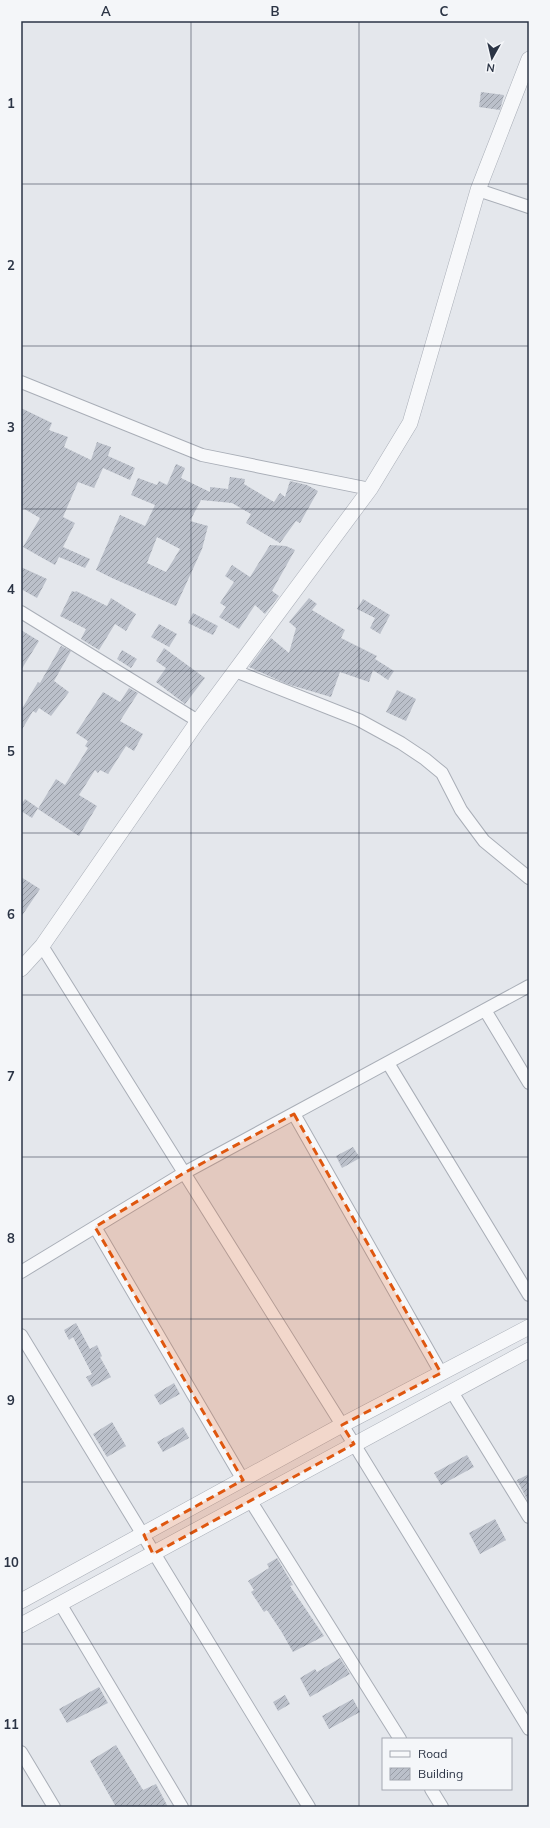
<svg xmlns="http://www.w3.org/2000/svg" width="550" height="1828" font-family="Mulish,sans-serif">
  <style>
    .building { fill: url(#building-hatch); fill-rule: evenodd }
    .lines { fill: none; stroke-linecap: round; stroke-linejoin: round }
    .minor-casing { stroke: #a9aeb7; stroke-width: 14 }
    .tertiary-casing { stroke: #a9aeb7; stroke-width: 16 }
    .minor { stroke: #f7f8fa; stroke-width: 12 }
    .tertiary { stroke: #f7f8fa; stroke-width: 15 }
    .marked { fill: #df570f; fill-opacity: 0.2; stroke: #df570f; stroke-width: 3; stroke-dasharray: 8 5; stroke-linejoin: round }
    .grid { fill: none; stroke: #2b3445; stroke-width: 1; stroke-opacity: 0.55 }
    .neatline { fill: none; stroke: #2b3445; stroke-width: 1.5 }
    .grid-label { font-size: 13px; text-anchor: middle; font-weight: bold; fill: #2b3445 }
  </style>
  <defs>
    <pattern id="building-hatch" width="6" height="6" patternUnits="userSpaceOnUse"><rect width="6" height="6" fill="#bbc0ca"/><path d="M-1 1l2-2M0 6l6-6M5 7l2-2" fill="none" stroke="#989da6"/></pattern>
  </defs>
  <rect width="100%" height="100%" fill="#e4e7ec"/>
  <path class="building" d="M481,92L504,95L500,110L479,107Z
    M21,408L52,423L49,430L68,437L64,447L91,460L97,442L111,447L108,456L135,468L130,480L103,468L94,488L78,482L63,517L75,523L63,547L90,559L85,568L59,557L55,565L23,547L40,518L21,507Z
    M176,464L185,468L181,478L210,492V487L228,489L230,477L245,479L244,484L274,502L280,493L285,497L290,481L307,485L318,491L300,523L296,521L280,543L246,523L251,514L232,503L201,500L190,521L208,526L202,549L176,606L112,578L96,570L120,515L145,526L155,505L131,495L138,478L157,485L159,481L167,485ZM157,537L180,549L166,572L147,563Z
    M270,545L286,546L295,550L272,591L279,596L265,614L255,605L239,629L219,617L226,607L220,603L234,582L225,576L232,565L250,577Z
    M21,567L47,579L37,598L21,589Z
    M72,591L75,592L76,591L107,606L111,598L136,614L126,631L115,624L99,650L81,639L86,629L60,616Z
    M309,598L317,604L312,610L345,630L341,638L377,656L375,659L394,671L388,680L373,670L369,682L340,672L331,697L287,684L249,667L271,638L289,653L296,628L289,622Z
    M363,599L390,615L380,634L370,628L375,618L357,609Z
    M193,613L218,626L213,635L188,623Z
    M159,624L177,634L169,647L151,637Z
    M21,630L39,641L21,670Z
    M61,646L71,651L54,681L69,692L51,716L39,708L36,713L33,711L21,731V707H23L38,682L40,683Z
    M164,648L205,678L185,704L156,682L166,668L156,661Z
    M122,650L137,659L131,668L117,659Z
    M129,688L138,693L120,721L143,734L134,751L126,746L108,774L100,770L98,773L95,770L79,795L97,806L79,836L38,809L56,779L65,785L88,748L85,746L88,741L76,733L103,692L120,702Z
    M397,690L416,699L406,721L386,712Z
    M25,799L38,808L32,818L21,811V805Z
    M21,877L40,889L21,917Z
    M353,1147L360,1158L342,1168L336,1156Z
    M76,1323L90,1349L97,1345L102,1356L100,1357L111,1377L92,1387L86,1377L92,1374L73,1337L69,1340L64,1330Z
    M174,1383L180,1394L160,1405L154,1395Z
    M112,1422L126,1446L107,1457L93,1434Z
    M183,1427L189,1438L163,1452L157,1442Z
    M467,1455L474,1467L441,1485L434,1473Z
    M529,1474V1503L517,1480Z
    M495,1519L506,1540L480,1554L469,1533Z
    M277,1558L293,1585L290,1586L324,1636L293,1652L281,1631L267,1610L264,1612L251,1592L254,1590L248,1581L269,1568L267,1564Z
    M340,1658L350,1674L310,1697L300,1678L315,1669L317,1672Z
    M99,1687L108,1703L67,1723L59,1709Z
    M285,1695L290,1704L278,1711L273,1702Z
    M353,1699L360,1712L329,1729L322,1716Z
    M116,1745L143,1790L156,1784L168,1807H116L90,1761Z"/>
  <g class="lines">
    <defs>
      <path id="minor" d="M478,190L529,207
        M21,382L202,455L370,489
        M21,612L198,721
        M235,671L359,720L401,743L425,759L442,773L461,810L484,841L529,878
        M42,946L354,1444L529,1729
        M485,1010L529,1083
        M388,1063L529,1295
        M294,1114L441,1373
        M95,1227L243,1480
        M21,1272L184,1173L529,986
        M21,1335L309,1807
        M452,1392L529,1517
        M250,1500L400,1739
        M61,1605L182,1807
        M21,1752L54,1807
        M431,1789L442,1807"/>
      <path id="tertiary" d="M21,969L42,946L198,721L370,489L410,423L478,190L529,59
        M21,1601L342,1425L529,1327
        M21,1625L529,1350"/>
    </defs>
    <use href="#minor" class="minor-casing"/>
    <use href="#tertiary" class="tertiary-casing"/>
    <use href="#minor" class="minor"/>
    <use href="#tertiary" class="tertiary"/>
  </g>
  <path class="marked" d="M294,1114L441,1373L342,1425L354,1444L153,1554L144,1535L243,1480L95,1227L184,1173Z"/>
  <path class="grid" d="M191,21V1807M359,21V1807M21,184H529M21,346H529M21,509H529M21,671H529M21,833H529M21,995H529M21,1157H529M21,1319H529M21,1482H529M21,1644H529"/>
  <rect width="550" height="1828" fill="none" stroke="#f4f6f9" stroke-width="44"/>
  <rect x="382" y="1738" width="130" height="52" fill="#f4f6f9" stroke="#a4a8b1"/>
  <rect x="390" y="1751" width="20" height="6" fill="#f7f8fa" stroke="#a4a8b1"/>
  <text x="418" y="1758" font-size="12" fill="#2b3445">Road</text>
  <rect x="390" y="1768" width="20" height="12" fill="url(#building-hatch)" stroke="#a4a8b1"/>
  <text x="418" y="1778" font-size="12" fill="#2b3445">Building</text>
  <g transform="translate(492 58) rotate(188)" stroke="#f4f6f9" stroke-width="3" paint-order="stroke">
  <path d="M0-3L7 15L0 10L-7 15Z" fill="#2b3445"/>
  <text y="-6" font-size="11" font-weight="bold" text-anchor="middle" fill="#2b3445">N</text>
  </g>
  <rect x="22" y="22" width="506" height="1784" class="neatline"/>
  <g class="grid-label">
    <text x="106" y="16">A</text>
    <text x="275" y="16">B</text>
    <text x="444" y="16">C</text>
    <text x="11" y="108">1</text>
    <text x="11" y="270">2</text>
    <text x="11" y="432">3</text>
    <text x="11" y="594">4</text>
    <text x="11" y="756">5</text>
    <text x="11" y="919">6</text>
    <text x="11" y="1081">7</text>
    <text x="11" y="1243">8</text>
    <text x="11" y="1405">9</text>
    <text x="11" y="1567">10</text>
    <text x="11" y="1729">11</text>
  </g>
</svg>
